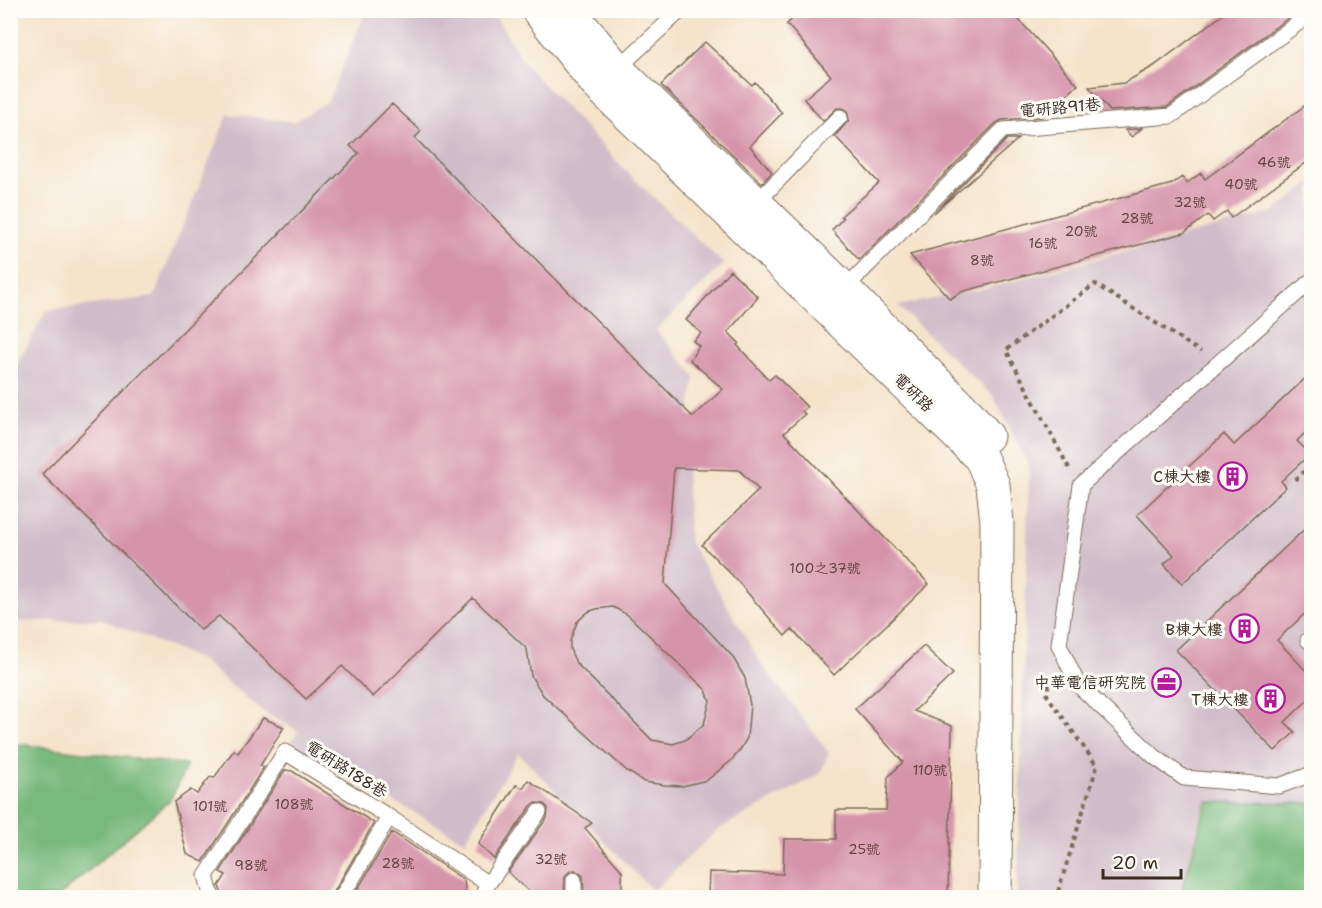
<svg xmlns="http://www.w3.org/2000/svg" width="1322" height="908" font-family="'Shantell Sans','LXGW WenKai TC',sans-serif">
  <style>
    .industrial { fill: #d1bdc9 }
    .forest { fill: #78b97b; stroke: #5a724c; stroke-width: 1.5 }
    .building { fill: #d694ab; fill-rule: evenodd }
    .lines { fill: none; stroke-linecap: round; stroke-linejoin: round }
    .service-casing { stroke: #7c6b5a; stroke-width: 17 }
    .tertiary-casing { stroke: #7c6b5a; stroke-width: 35 }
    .path { stroke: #7c6b5a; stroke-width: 4; stroke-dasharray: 4.5 4.5; stroke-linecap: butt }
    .service { stroke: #fff; stroke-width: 15 }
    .tertiary { stroke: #fff; stroke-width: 33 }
    .labels { text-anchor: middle; stroke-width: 6; stroke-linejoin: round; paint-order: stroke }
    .number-label { font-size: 14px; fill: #624441 }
    .street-label { font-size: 16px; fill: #3b2a1e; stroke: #fdfcf7 }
    .poi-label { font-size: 16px; fill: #3b2a1e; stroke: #fdfcf7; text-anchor: end }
  </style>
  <rect width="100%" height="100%" fill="#fdfcf7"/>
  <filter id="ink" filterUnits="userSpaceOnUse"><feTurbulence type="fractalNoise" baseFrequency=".0167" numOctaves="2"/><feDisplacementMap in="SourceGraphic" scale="12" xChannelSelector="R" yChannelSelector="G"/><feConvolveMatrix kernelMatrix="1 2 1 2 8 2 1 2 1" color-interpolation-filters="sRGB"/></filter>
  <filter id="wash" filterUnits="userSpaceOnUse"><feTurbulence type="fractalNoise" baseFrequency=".008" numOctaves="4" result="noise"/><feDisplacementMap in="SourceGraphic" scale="24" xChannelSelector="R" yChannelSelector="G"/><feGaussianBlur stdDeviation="1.35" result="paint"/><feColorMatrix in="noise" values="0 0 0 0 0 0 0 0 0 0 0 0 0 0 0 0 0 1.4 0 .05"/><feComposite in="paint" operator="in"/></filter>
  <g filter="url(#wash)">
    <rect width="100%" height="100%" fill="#f5e3ca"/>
    <path class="industrial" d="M366,11H408L434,20L443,11H492L526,66L633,178L724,264L656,330L695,376L685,445L689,541L762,665L829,753L820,774L717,830L653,891L518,753L465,841L290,743L298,731L264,712L201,660L101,619L11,622L10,377L46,311L154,297L228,114L294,122L328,101Z
      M1311,183V897H1017L1029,466L994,397L898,306L987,288L1274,212Z"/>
    <path class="forest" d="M11,743L187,765L170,800L58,897H11Z
      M1207,802L1311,803V897H1180Z"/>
    <g id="blocks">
      <path class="building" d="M801,10H1010L1078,85L1042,117L1002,120L996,123L859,260L832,230L843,218L841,216L879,183L835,136L849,120L847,110L843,108H837L823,121L804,99L831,76L787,24Z
        M1229,10H1299L1167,107L1110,111L1089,87L1124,83L1154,66Z
        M705,42L752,85L755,82L782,113L750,146L772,172L762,183L661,85Z
        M1311,101V159L1231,218L1227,211L1213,221L1208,215L1184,233L961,292L950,299L910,255L1172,184L1182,177L1187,183L1201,173L1205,179Z
        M392,104L421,131L415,138L693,417L723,389L690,360L699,346L693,341L701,333L686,320L730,270L758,297L728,332L739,343L737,345L769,380L775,375L807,407L802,411L805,414L784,433L929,584L834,675L792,629L785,636L732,575L702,545L759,490L739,470L674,468L665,584L732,656L745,678L750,705L747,738L740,750L731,761L707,780L683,786L665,785L644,782L627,771L543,695L531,676L527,649L473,598L373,697L342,666L306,699L219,616L201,630L42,474L359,153L350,146ZM613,607L628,615L706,690L710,701L704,724L685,740L673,744L652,740L576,663L570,649V641L577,622L588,612L596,609Z
        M1142,128L1132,137L1125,130Z
        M1007,139H1018L934,213Z
        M1311,373V427L1297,441L1310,454L1281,481L1286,487L1182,584L1164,564L1174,555L1137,515L1224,434L1234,445Z
        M1311,523V608L1277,640L1311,676V697L1285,722L1295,732L1275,751L1176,650Z
        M924,646L953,674L914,711L952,726L948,897H708L709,872L783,874L784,839H836V810H886L888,777L903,762L855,709Z
        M263,718L284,727L260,766L264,767L203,862L187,854L174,802L191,790L197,794L210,777L214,778L234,750L238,753Z
        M285,770L292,771L374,823L331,897H223L219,886L226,875L220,872Z
        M528,780L592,823L585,828L622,871V897H584L583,876L575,870L570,871L565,876L564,897H535L508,872L547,818L548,808L544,804L535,803L531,806L494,859L478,844L516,785L523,788Z
        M392,832L464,880L466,897H353Z"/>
    </g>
  </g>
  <g filter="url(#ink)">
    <use href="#blocks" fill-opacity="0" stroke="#7c6b5a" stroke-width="1.5"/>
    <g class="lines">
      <defs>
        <path id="service" d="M617,69L681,10
          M755,204L840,117
          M1312,280L1081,485L1059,645L1078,685L1155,757L1184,778L1279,786L1312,774
          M844,289L1003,130L1171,116L1312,13
          M1308,640L1312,643
          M488,884L539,812
          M212,898L206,876L285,752L389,817L488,884L481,898
          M341,898L389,817
          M574,898V880"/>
        <path id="tertiary" d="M538,10L597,84L981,458L993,485L997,522L995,898
          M568,10L617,69L844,289L968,414L987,436"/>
      </defs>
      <use href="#service" class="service-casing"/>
      <use href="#tertiary" class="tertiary-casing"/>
      <path class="path" d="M1069,468L1006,350L1095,284L1201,352
        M1295,480L1312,464
        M1050,675L1047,695L1097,766L1057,895L1058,898"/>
      <use href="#service" class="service"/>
      <use href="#tertiary" class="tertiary"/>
    </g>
  </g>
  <defs>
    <symbol id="building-ring" viewBox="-11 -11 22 22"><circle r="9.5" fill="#fdfcf7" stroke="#b5179e" stroke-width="1.5"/><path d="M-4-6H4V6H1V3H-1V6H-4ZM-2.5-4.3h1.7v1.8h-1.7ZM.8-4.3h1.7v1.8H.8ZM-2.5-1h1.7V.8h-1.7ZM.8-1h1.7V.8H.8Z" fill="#b5179e"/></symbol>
    <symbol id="office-ring" viewBox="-11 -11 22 22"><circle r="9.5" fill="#fdfcf7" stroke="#b5179e" stroke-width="1.5"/><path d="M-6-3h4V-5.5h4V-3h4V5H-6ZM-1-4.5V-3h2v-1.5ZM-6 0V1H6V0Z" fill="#b5179e"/></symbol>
  </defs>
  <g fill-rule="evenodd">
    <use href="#building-ring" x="1216" y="460" width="33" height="33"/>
    <use href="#building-ring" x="1228" y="612" width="33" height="33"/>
    <use href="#office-ring" x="1150" y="666" width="33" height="33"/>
    <use href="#building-ring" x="1254" y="682" width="33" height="33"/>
  </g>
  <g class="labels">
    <g class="number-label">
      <text x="1274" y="167">46號</text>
      <text x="1241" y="189">40號</text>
      <text x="1190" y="207">32號</text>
      <text x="1137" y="223">28號</text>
      <text x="1081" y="236">20號</text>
      <text x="1043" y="248">16號</text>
      <text x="982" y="265">8號</text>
      <text x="825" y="573">100之37號</text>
      <text x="930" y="775">110號</text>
      <text x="294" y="809">108號</text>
      <text x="210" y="811">101號</text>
      <text x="864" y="854">25號</text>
      <text x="551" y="864">32號</text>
      <text x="398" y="868">28號</text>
      <text x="251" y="870">98號</text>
    </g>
    <g class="street-label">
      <text transform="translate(1060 107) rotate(-5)" y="6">電研路91巷</text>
      <text transform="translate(914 392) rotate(44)" y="6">電研路</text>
      <text transform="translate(347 769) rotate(32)" y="6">電研路188巷</text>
    </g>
    <g class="poi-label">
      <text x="1211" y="482">C棟大樓</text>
      <text x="1223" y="635">B棟大樓</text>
      <text x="1146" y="688">中華電信研究院</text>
      <text x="1249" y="705">T棟大樓</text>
    </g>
  </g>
  <rect width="1322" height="908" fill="none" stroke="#fdfcf7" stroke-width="36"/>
  <path d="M1103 869v9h78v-9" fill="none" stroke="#3b2a1e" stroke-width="3"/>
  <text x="1112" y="869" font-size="18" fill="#3b2a1e" stroke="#fdfcf7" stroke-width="4.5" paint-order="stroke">20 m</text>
</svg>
